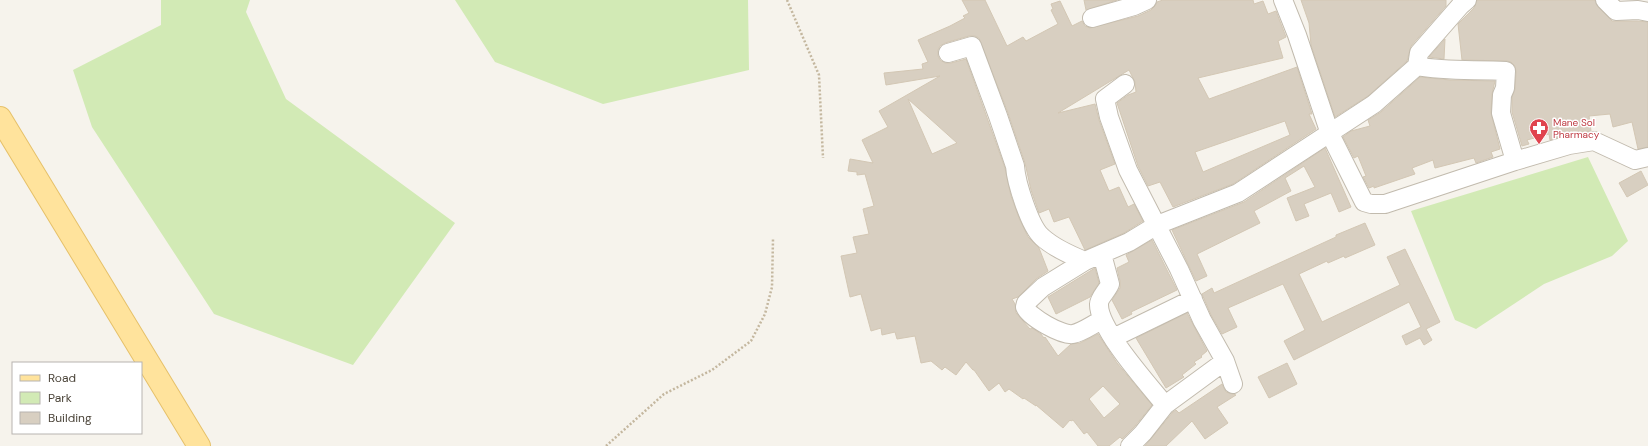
<svg xmlns="http://www.w3.org/2000/svg" width="1648" height="446" font-family="'DM Sans',sans-serif">
  <style>
    .green { fill: #d2eab5 }
    .building { fill: #d8cfc1; stroke: #d3c7b4; fill-rule: evenodd }
    .lines { fill: none; stroke-linecap: round; stroke-linejoin: round }
    .minor-casing { stroke: #c2bbae; stroke-width: 20 }
    .major-casing { stroke: #e6c16a; stroke-width: 24 }
    .path { stroke: #c4b79f; stroke-width: 2.5; stroke-dasharray: 2 2; stroke-linecap: butt }
    .minor { stroke: #fff; stroke-width: 18 }
    .major { stroke: #ffe39c; stroke-width: 22 }
    .labels { text-anchor: middle; stroke-width: 3; stroke-linejoin: round; paint-order: stroke }
    .health-label { font-size: 10px; fill: #be3a42; stroke: #fff; text-anchor: start }
  </style>
  <rect width="100%" height="100%" fill="#f6f3ec"/>
  <path class="green" d="M161,0H250L246,12L286,99L455,223L353,365L214,314L92,127L73,70L161,25Z
    M455,0H748L749,70L603,104L495,62Z
    M1588,157L1628,241L1612,256L1544,284L1476,329L1455,320L1411,211Z"/>
  <path class="building" d="M962,0H985L1007,46L1023,37L1026,41L1058,24L1051,10L1053,9L1051,4L1060,1L1072,26L1082,21L1085,26L1090,28L1138,16L1151,10L1155,6L1157,2L1163,0H1253L1254,4L1263,1L1268,14L1276,11L1286,37L1278,41L1283,58L1198,78L1209,99L1297,67L1312,114H1309L1316,129L1233,184L1173,207L1160,182L1148,186L1138,166L1117,103L1128,95L1136,92L1135,82L1129,70L1119,76L1058,113L1095,104L1099,120L1115,164L1100,170L1109,191L1119,187L1128,207L1134,204L1143,221L1124,233L1085,250L1069,217L1054,222L1049,209L1039,213L1031,190L1025,163L1008,113L979,38L975,36H969L945,43L940,46L938,50V56L940,60L945,63H951L966,59L1005,168L1011,196L1019,218L1028,237L1039,248L1048,271L1036,279L1018,297L1012,299L1015,304L1016,313L1030,329L1032,328L1041,334L1044,338L1045,337L1058,356L1071,344L1080,343L1098,334L1117,363L1152,405L1135,426L1122,439L1120,437L1109,446H1098L1087,432L1084,434L1073,420L1071,421L1070,420L1063,428L1036,405V406L1024,398L1023,399L1009,389L1005,392L999,383L989,391L974,370H973L966,362L956,375L945,367L942,370L931,361L921,363L915,336L897,339L895,332L882,335L881,328L871,331L861,294L850,297L841,256L857,253L853,237L869,234L863,209L874,206L865,174L857,175V172L848,171L850,159L873,163L862,140L888,127L879,111L940,76L886,85L884,73L923,69L922,64L928,62L918,40L950,26L965,18L963,16L969,13ZM908,99L957,143L932,154ZM1285,121L1290,135L1203,172L1195,152ZM1103,386L1120,404L1104,418L1089,399Z
    M1084,0H1117L1086,10Z
    M1301,0H1446V6L1411,46L1407,61L1368,96L1335,117L1311,45L1309,23Z
    M1477,0H1595L1598,7L1612,21H1637L1648,22V147L1638,149L1632,122L1613,127L1610,114L1589,116L1591,131L1567,135L1550,140L1549,134L1527,140L1529,144L1522,146L1512,112V97L1515,89L1516,72L1515,66L1511,62L1507,61L1462,60L1458,24L1474,8Z
    M1445,39L1444,59L1429,57Z
    M1420,77L1450,80L1495,81L1492,94L1491,113L1500,149L1491,152L1493,157L1476,163L1474,158L1435,168L1433,160L1412,168L1415,174L1374,188V186L1369,188L1363,177L1366,176L1358,156L1354,158L1343,137L1351,131L1370,126L1368,120L1381,112Z
    M1325,148L1351,207L1339,212L1331,193L1304,204L1309,216L1296,221L1287,198L1315,187L1304,166L1285,178L1291,191L1254,211L1260,223L1197,254L1207,276L1196,281L1172,230L1244,202Z
    M1641,171L1648,185L1627,197L1619,183Z
    M1365,223L1375,245L1345,258L1344,256L1328,263L1327,261L1299,274L1322,322L1400,285L1387,257L1405,249L1440,322L1426,329L1432,340L1424,345L1420,338L1406,345L1402,336L1421,327L1409,302L1294,360L1284,341L1305,330L1283,284L1228,308L1237,327L1222,334L1211,315L1202,294L1212,288L1214,293L1336,237V235Z
    M1152,240L1177,290L1131,312L1132,314L1122,319L1112,300L1120,288V281L1117,268L1129,262L1126,255Z
    M1095,268L1099,283L1090,297L1056,314L1048,297Z
    M1187,313L1207,351L1201,356L1202,357L1194,362L1196,364L1182,375L1184,377L1166,388L1136,338Z
    M1287,363L1297,384L1269,398L1258,377Z
    M1222,384L1226,392L1236,395L1217,407L1228,423L1205,439L1192,421L1166,446H1145L1173,412L1176,410L1179,413Z"/>
  <g class="lines">
    <defs>
      <path id="minor" d="M1283,0L1297,35L1330,134L1364,202L1371,204H1385L1515,161L1569,145L1594,141L1635,160L1648,157
        M1605,0L1616,11L1638,10L1648,12
        M1092,18L1134,6L1147,0
        M948,53L972,46L998,116L1015,166C1016,182 1030,227 1042,237C1054,248 1070,255 1085,261
        M1417,66C1446,72 1476,69 1506,71L1505,88L1502,95L1501,113L1515,161
        M1125,84L1105,99L1109,117L1128,170L1179,269L1202,320L1225,361L1233,384
        M1102,254L1110,284C1107,291 1099,298 1099,304C1098,329 1149,385 1165,405
        M1102,320C1093,324 1083,332 1073,334C1062,336 1029,317 1025,307L1026,303L1043,287L1085,261L1129,242L1157,225L1238,193L1374,104L1417,66L1419,53L1460,6L1467,0
        M1113,338L1193,299
        M1130,446L1143,433L1165,405L1225,361"/>
      <path id="major" d="M0,118L199,446"/>
    </defs>
    <use href="#minor" class="minor-casing"/>
    <use href="#major" class="major-casing"/>
    <path class="path" d="M787,0L819,75L823,158
      M606,446L664,394L712,370L751,341L765,314L772,287L773,239"/>
    <use href="#minor" class="minor"/>
    <use href="#major" class="major"/>
  </g>
  <defs>
    <symbol id="pharmacy-pin" viewBox="-11 -11 22 30"><path d="M0 17L-7.5 6A9.5 9.5 0 1 1 7.5 6Z" fill="#e0444e" stroke="#fff"/><path d="M-2-6h4v4h4v4h-4v4h-4v-4h-4v-4h4Z" fill="#fff"/></symbol>
  </defs>
  <g fill-rule="evenodd">
    <use href="#pharmacy-pin" x="1528" y="117" width="22" height="30"/>
  </g>
  <g class="labels">
    <g class="health-label">
      <text x="1553" y="126">Mane Sol<tspan x="1553" dy="12">Pharmacy</tspan></text>
    </g>
  </g>
  <rect x="12" y="362" width="130" height="72" fill="#ffffff" stroke="#b7b4b0"/>
  <rect x="20" y="375" width="20" height="6" fill="#ffe39c" stroke="#b7b4b0"/>
  <text x="48" y="382" font-size="12" fill="#4b4439">Road</text>
  <rect x="20" y="392" width="20" height="12" fill="#d2eab5" stroke="#b7b4b0"/>
  <text x="48" y="402" font-size="12" fill="#4b4439">Park</text>
  <rect x="20" y="412" width="20" height="12" fill="#d8cfc1" stroke="#b7b4b0"/>
  <text x="48" y="422" font-size="12" fill="#4b4439">Building</text>
</svg>
